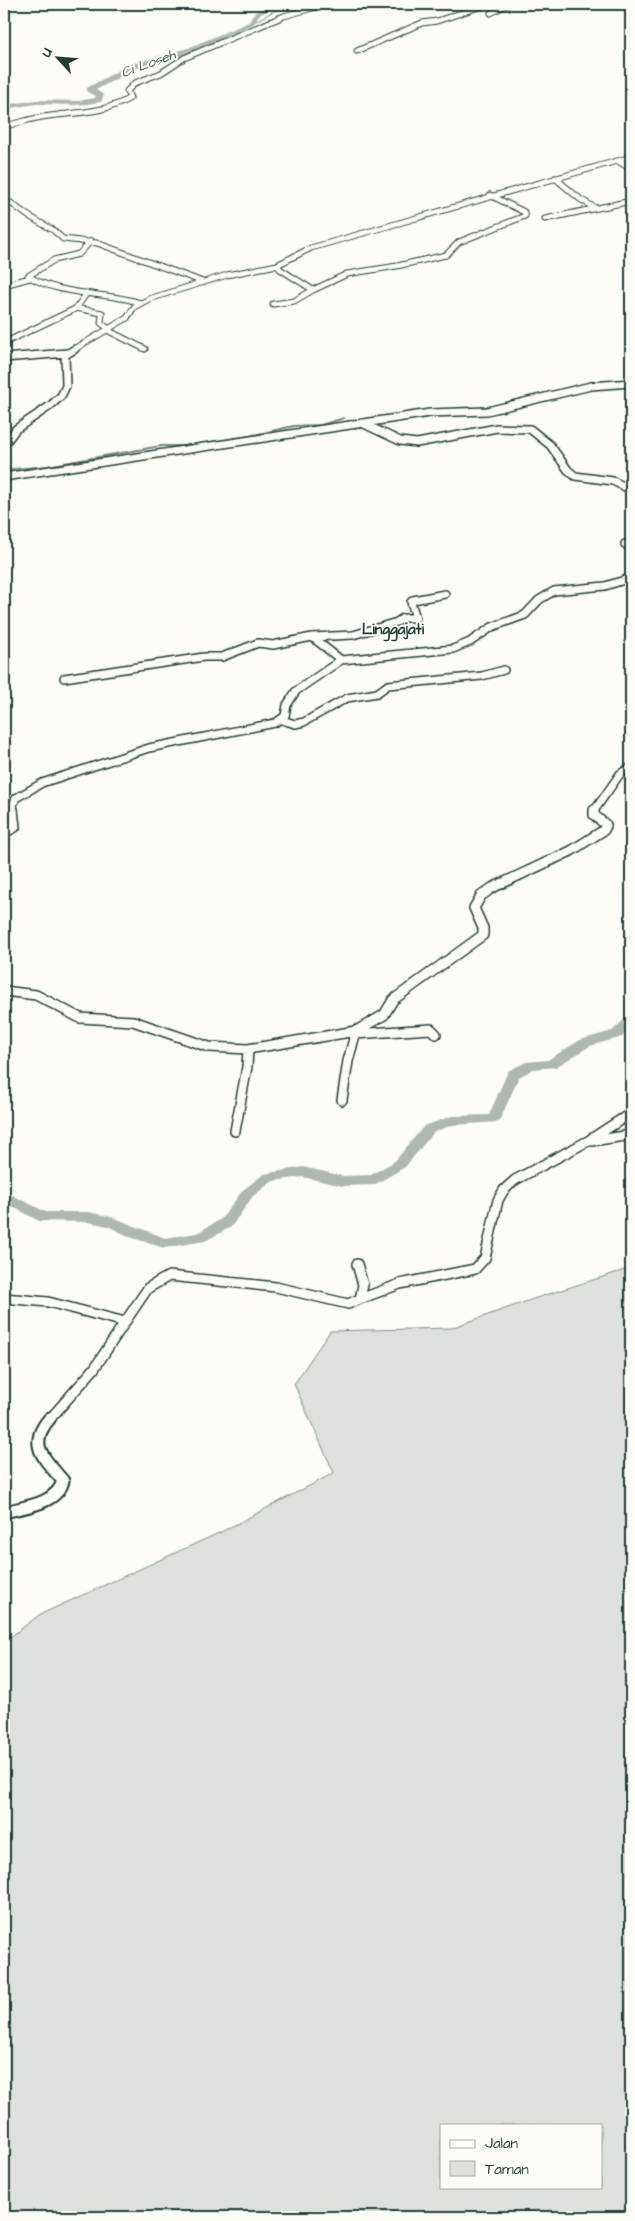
<svg xmlns="http://www.w3.org/2000/svg" width="635" height="2221" font-family="'Architects Daughter',sans-serif">
  <style>
    .green { fill: #dde0db; stroke: #7e8e88; fill-rule: evenodd }
    .lines { fill: none; stroke-linecap: round; stroke-linejoin: round }
    .stream-far1 { stroke: #75877f; stroke-width: 1 }
    .stream { stroke: #75877f; stroke-width: 2 }
    .river { fill: #aeb8b1; fill-rule: evenodd }
    .minor-far3-casing { stroke: #1f3d34; stroke-width: 7 }
    .minor-far2-casing { stroke: #1f3d34; stroke-width: 10 }
    .minor-far1-casing { stroke: #1f3d34; stroke-width: 12 }
    .minor-casing { stroke: #1f3d34; stroke-width: 15 }
    .minor-far3 { stroke: #fdfcf7; stroke-width: 5 }
    .minor-far2 { stroke: #fdfcf7; stroke-width: 7 }
    .minor-far1 { stroke: #fdfcf7; stroke-width: 9 }
    .minor { stroke: #fdfcf7; stroke-width: 11 }
    .labels { text-anchor: middle; stroke-width: 4; stroke-linejoin: round; paint-order: stroke }
    .far-water-label { font-size: 14px; font-style: italic; fill: #435c53; stroke: #fdfcf7 }
    .far-quarter-label { font-size: 15px; font-weight: bold; fill: #1f3d34; stroke: #fdfcf7 }
  </style>
  <rect width="100%" height="100%" fill="#fdfcf7"/>
  <filter id="ink" filterUnits="userSpaceOnUse"><feTurbulence type="fractalNoise" baseFrequency=".02" numOctaves="2"/><feDisplacementMap in="SourceGraphic" scale="10" xChannelSelector="R" yChannelSelector="G"/><feConvolveMatrix kernelMatrix="1 2 1 2 8 2 1 2 1" color-interpolation-filters="sRGB"/></filter>
  <g filter="url(#ink)">
    <path class="green" d="M631,1268V2217H4V1642L39,1615L221,1532L334,1473L294,1384L330,1331L451,1328L536,1298ZM441,2125H601V2187H441Z"/>
    <g class="lines">
      <path class="stream-far1" d="M252,23L287,4"/>
      <path class="stream" d="M4,470L47,466L161,446H184L249,436L294,426L321,425L344,418"/>
      <path class="river" d="M273,4H281L259,15L254,24L194,52L134,69L96,90L104,95L101,102L78,105L36,104L4,109V105L36,100L78,101L95,98L96,96L87,92V88L128,65L188,48L249,22L254,13Z
        M631,1017V1028L622,1037L590,1046L556,1067L533,1069L519,1077L499,1122L453,1125L434,1132L405,1167L374,1185L343,1186L303,1177L273,1181L253,1196L231,1227L205,1241L164,1248L130,1237L108,1226L88,1222L39,1221L4,1202V1191L46,1212H88L112,1217L165,1238L197,1233L221,1219L243,1190L264,1174L303,1167L343,1176L371,1175L395,1161L424,1126L452,1116L489,1115L508,1071L526,1062L548,1060L580,1040L612,1031L626,1018Z"/>
      <defs>
        <path id="minor-far3" d="M491,13L508,4
          M357,51L422,23L437,21L488,4
          M4,126C17,124 29,119 42,117C72,112 104,114 130,98L127,91L135,83L161,73L184,58L284,16L327,4
          M618,161L631,169
          M555,178L580,199L595,208
          M4,198L27,215L53,230L63,239L97,243L203,282
          M545,219L631,201
          M91,241L79,254L54,260L28,276C63,297 103,291 141,303
          M4,285L30,278
          M313,290L347,274L397,266L446,255L459,242L525,216L524,212L490,195
          M87,293L76,308L102,313L101,323L109,329
          M273,304L294,301L313,290L280,269L277,265
          M107,330L145,349
          M4,343L77,308
          M73,350L127,318L134,307L149,299L227,275L277,265L311,248L631,157"/>
        <path id="minor-far2" d="M4,358L67,353
          M362,423L400,441L417,443L497,428L530,429L550,445L568,470L575,476L613,481L631,490
          M4,445L16,429L50,406L61,396L66,386L65,355L75,349
          M4,477L430,413L487,411L591,386L631,383
          M625,544L631,549
          M312,637L341,660
          M64,678L204,657H222L258,643L273,645L312,637L353,635L397,622L403,618H416L411,602L413,600L445,594
          M282,720L295,724L304,722L347,698L377,693L388,685L482,676L504,670
          M14,811L13,805L16,798L42,783L149,748L275,723L285,716L287,705L296,691L341,660L453,649L470,642L492,627L525,615L539,600L554,591L605,586L631,578
          M594,811L620,774L631,767"/>
        <path id="minor-far1" d="M4,833L15,827L13,810
          M4,991L36,995L80,1018L133,1021L209,1047L248,1049L356,1031L384,1015L393,1000L483,935V928L474,908L481,896L492,888L571,851L604,830L606,825L594,815V810
          M355,1034L431,1029L436,1034
          M342,1100L348,1061L356,1031
          M235,1131L247,1067L248,1049
          M592,1141L631,1135
          M4,1298L48,1302L125,1322L94,1369L49,1420
          M360,1299L400,1284L475,1269L485,1258L498,1200L504,1190L515,1180L588,1141L631,1113
          M125,1322L148,1288L169,1276L276,1287L348,1304L360,1299L363,1285L357,1264"/>
        <path id="minor" d="M4,1512C24,1507 57,1504 63,1481C45,1459 26,1445 50,1418"/>
      </defs>
      <use href="#minor-far3" class="minor-far3-casing"/>
      <use href="#minor-far2" class="minor-far2-casing"/>
      <use href="#minor-far1" class="minor-far1-casing"/>
      <use href="#minor" class="minor-casing"/>
      <use href="#minor-far3" class="minor-far3"/>
      <use href="#minor-far2" class="minor-far2"/>
      <use href="#minor-far1" class="minor-far1"/>
      <use href="#minor" class="minor"/>
    </g>
  </g>
  <g class="labels">
    <g class="far-water-label">
      <text transform="translate(148 63) rotate(-20)" y="5">Ci Loseh</text>
    </g>
    <g class="far-quarter-label">
      <text x="393" y="634">Linggajati</text>
    </g>
  </g>
  <rect width="635" height="2221" fill="none" stroke="#fdfcf7" stroke-width="20"/>
  <rect x="10" y="10" width="615" height="2201" fill="none" stroke="#1f3d34" stroke-width="2" filter="url(#ink)"/>
  <rect x="440" y="2124" width="162" height="65" fill="#fdfcf7" stroke="#a4b0a9"/>
  <rect x="450" y="2140" width="25" height="8" fill="#fdfcf7" stroke="#a4b0a9"/>
  <text x="485" y="2148" font-size="15" fill="#1f3d34">Jalan</text>
  <rect x="450" y="2161" width="25" height="15" fill="#dde0db" stroke="#a4b0a9"/>
  <text x="485" y="2174" font-size="15" fill="#1f3d34">Taman</text>
  <g transform="translate(58 58) rotate(296)" stroke="#fdfcf7" stroke-width="4" paint-order="stroke">
  <path d="M0-4L9 19L0 12L-9 19Z" fill="#1f3d34"/>
  <text y="-8" font-size="14" font-weight="bold" text-anchor="middle" fill="#1f3d34">U</text>
  </g>
</svg>
